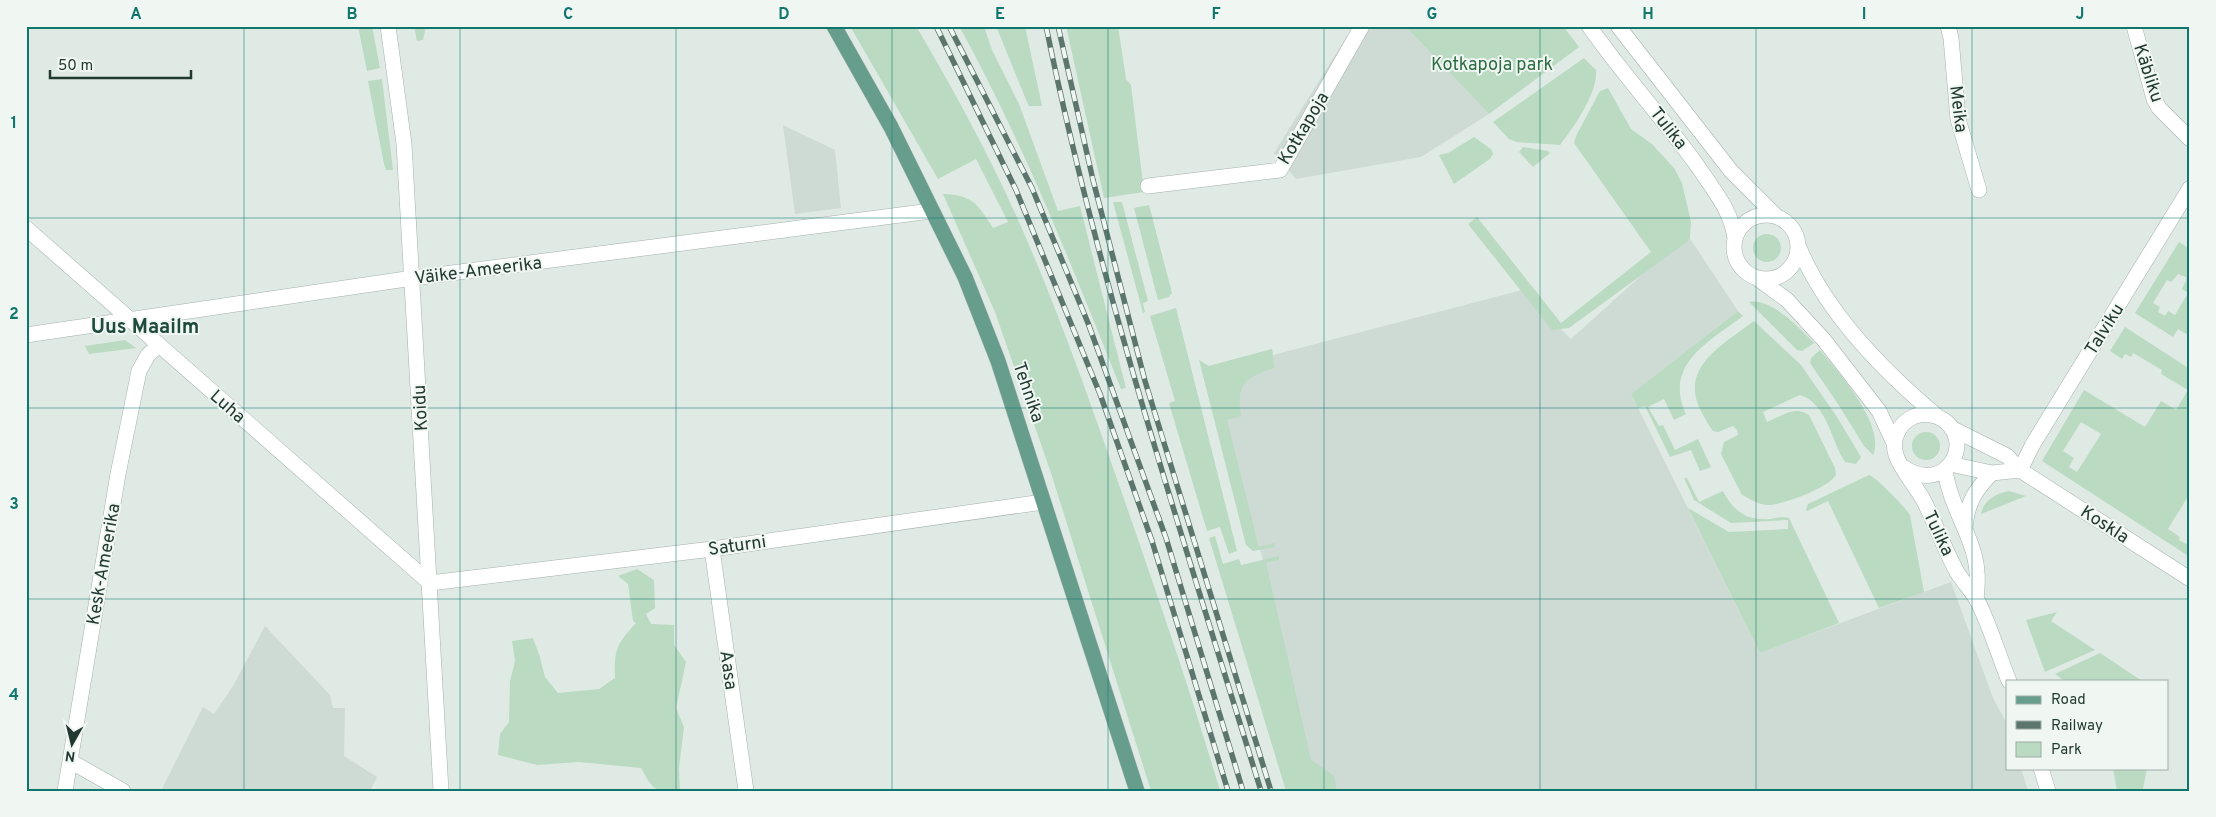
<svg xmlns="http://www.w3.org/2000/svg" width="2216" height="817" font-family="Overpass,sans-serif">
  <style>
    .built { fill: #cedad4 }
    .green { fill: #badac1; fill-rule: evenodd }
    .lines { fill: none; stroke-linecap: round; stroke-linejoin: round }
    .minor-casing { stroke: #a3b1ac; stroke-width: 16 }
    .major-casing { stroke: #bdc4c2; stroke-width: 16 }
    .minor { stroke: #fff; stroke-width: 15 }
    .major { stroke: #679d8c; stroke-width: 15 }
    .rail-casing { stroke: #5c756d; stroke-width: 5.5 }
    .rail { stroke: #f0f7f3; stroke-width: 4; stroke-dasharray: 11; stroke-linecap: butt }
    .grid { fill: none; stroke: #0f766e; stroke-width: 1; stroke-opacity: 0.55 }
    .labels { text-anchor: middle; stroke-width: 4; stroke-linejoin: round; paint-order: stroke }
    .park-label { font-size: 18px; fill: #2e6d43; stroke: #f0f7f3 }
    .street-label { font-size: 18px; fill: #223932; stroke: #f0f7f3 }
    .quarter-label { font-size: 20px; font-weight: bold; fill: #1f4a3d; stroke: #f0f7f3 }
    .neatline { fill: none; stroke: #0f766e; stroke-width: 2 }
    .grid-label { font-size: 16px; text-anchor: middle; font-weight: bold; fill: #0f766e }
  </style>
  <rect width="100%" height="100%" fill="#e0eae5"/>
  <path class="built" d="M1361,26H1405L1489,114L1421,157L1296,179L1274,153L1347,36Z
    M783,125L835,150L841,208L795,214Z
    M1687,234L1738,311L1631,394L1760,653L1951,582L1993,698L2007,724V768H2021L2028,791H1312L1272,593L1209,366L1272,349L1273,355L1522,290L1571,339Z
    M265,626L330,695L333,708H345L344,756L377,777L370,791H161L203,707L214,714L233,686Z"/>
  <path class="green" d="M358,26H372L380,68L367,71Z
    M414,26H426L423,40L417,41Z
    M850,26H916C952,87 986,149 1015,213C1060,313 1095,416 1131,519C1162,609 1193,699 1220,791H1151L1051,473L995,312L943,194C974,195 978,205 993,228L1008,222L976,159L938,179Z
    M959,26H984L992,50L1019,104L1058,211L1080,206L1126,388L1121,389C1072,266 1023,142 959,26Z
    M996,26H1025L1042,106H1029L1027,102Z
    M1066,26H1118L1126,79L1131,85L1144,192L1104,198Z
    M1405,26H1563L1579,47L1489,114Z
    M1584,58L1596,70C1598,93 1574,127 1560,145L1517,142L1509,139L1493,122Z
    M382,79L393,170H386L384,164L368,81Z
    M1608,88L1631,129L1652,144L1674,168L1682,183L1691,222L1690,237L1688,241L1569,328L1552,330L1468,224L1477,217L1561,323L1651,252L1574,143L1576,136L1600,91Z
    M1474,137L1491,149L1493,154L1490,159L1454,184L1439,155L1448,153Z
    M1523,147L1548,151L1550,153L1533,167L1519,152Z
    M1113,202H1122L1148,301L1143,303L1145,312L1143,313Z
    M1149,205L1172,293L1169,297L1158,300L1134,208Z
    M1753 248a14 14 0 1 1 28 0a14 14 0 1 1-28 0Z
    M2179,242L2190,249V332L2188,335L2178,329L2173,337L2135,313ZM2178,274L2186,277V281L2182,289L2188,293L2175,315L2168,311L2165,316L2158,312L2160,307L2153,303L2167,280L2171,282Z
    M1749,302C1770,297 1800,328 1814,343L1802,351L1797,350Z
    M1176,308L1237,551L1229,554L1220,527L1207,531L1169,403L1175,401L1150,316Z
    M1738,311L1743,316C1709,342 1663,364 1686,414L1674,420L1664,399L1648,407L1659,426L1663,425L1675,450L1698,439L1711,467L1700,471L1691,450L1670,457L1645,406L1638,408L1631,394Z
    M1754,321L1801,365L1837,417L1861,457L1856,464L1845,462C1831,441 1827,403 1800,395L1763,412L1767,422C1782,416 1795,405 1809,415L1835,468L1836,475C1828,488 1783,505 1768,505C1759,505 1750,499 1742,495L1721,454L1724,442L1738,435L1737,430L1733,426L1718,432L1713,431C1708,425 1705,418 1701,411C1678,367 1724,344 1754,321Z
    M2125,327L2190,369V493L2168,529L2180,537L2179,540L2186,544L2190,542V557L2042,461L2084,390L2145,427L2161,401L2176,410L2188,390L2161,374L2162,370L2133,353L2131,357L2125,354L2122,359L2110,351ZM2081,422L2101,434L2077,472L2069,467L2074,458L2063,451Z
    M125,340L136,348L89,354L85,346Z
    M1272,349L1274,368C1245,378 1236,383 1241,416L1227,420L1259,547L1274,543L1275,547L1253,551L1246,545L1199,360L1209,366Z
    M1820,350C1838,372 1886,425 1873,455L1864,446L1838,404L1810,363L1811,358Z
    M1912 446a14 14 0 1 1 28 0a14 14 0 1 1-28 0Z
    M1869,475C1876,477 1906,508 1910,515L1924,592L1879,608L1828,501L1807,511L1806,509L1808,504Z
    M1684,478H1687L1699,502L1723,491C1733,511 1747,521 1770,519C1776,518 1783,516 1789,518L1839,623L1760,653L1688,508L1729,532L1788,529V520L1731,523L1694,500Z
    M2009,491L2026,496L1981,514C1983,501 1996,493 2009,491Z
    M1215,536L1223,564L1239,559L1241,565L1279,556V560L1266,563L1311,760L1334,776L1337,791H1286L1209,538Z
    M637,569L654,580L655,608L646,614L651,624L674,625V645L686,662L676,708L684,727L679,768L680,791C653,791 654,791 641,768L579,762L537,765L498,755L500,734L509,722L510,681L515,661L512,641L533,638L540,657L545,677L558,693L599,689L615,678C614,649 617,644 636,623L633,621L628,584L618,576Z
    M2057,612L2051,621L2095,650L2045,672L2026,620Z
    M2100,653L2142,681H2065L2055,674Z
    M2113,768H2147L2143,789L2117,791Z"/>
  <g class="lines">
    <defs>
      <path id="minor" d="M388,26L404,144L441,791
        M1589,26C1623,75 1664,119 1699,168C1714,191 1731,210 1735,238
        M1618,26L1731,171L1777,217
        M1948,26L1951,38L1958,119L1979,190
        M2134,26L2154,99L2159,108L2190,139
        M1148,186L1280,170L1362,26
        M1734 247a32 32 0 1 1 64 0a32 32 0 1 1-64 0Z
        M26,228L430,583L712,549L1043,502
        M1798,245C1825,312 1882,370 1937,416
        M1757,278L1787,300L1824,340L1879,411L1894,443
        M26,335L413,278L931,211
        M1951,428L2007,456L2020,470L2190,579
        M1950,464L1992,473L2020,470
        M1903,467C1947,497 1976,439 1942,419C1934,414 1921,413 1913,417C1899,423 1891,440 1896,455C1902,472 1917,487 1925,503C1936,526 1945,550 1957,572C1963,582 1971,590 1977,600C1990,625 1998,654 2009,681
        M1945,469C1949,506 1975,538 1977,572C1978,581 1977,590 1976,599
        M2020,470L2033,444L2190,188
        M1965,528C1967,503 1975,490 1992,473
        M712,549L746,791
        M70,761L123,791
        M2041,768L2048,791
        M65,791L118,474L139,371L148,355L159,345"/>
      <path id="major" d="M834,26L891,127L965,277L998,361L1137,791"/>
    </defs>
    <use href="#minor" class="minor-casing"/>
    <use href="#major" class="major-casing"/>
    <use href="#minor" class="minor"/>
    <use href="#major" class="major"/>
    <defs>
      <path id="rail" d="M936,26L1016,190L1100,394L1152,541L1228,791
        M949,26L1032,188L1088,323L1166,538L1243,791
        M1046,26C1099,286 1183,538 1261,791
        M1058,26L1093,180L1145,381L1271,791"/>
    </defs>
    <use href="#rail" class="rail-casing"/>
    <use href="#rail" class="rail"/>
  </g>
  <path class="grid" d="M244,26V791M460,26V791M676,26V791M892,26V791M1108,26V791M1324,26V791M1540,26V791M1756,26V791M1972,26V791M26,218H2190M26,408H2190M26,599H2190"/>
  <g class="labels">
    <g class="park-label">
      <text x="1492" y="70">Kotkapoja park</text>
    </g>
    <g class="street-label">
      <text transform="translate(2149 73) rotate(72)" y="6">Käbliku</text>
      <text transform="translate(1959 109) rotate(83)" y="6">Meika</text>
      <text transform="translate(1303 128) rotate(-59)" y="6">Kotkapoja</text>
      <text transform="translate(1669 128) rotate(52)" y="6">Tulika</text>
      <text transform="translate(478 270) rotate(-7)" y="6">Väike-Ameerika</text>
      <text transform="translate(2104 329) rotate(-58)" y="6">Talviku</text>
      <text transform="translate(1029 392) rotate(71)" y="6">Tehnika</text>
      <text transform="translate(228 406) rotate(41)" y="6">Luha</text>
      <text transform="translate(420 408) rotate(-93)" y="6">Koidu</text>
      <text transform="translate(2105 524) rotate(33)" y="6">Koskla</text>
      <text transform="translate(1939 533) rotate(65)" y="6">Tulika</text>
      <text transform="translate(737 545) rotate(-8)" y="6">Saturni</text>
      <text transform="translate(103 564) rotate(-80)" y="6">Kesk-Ameerika</text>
      <text transform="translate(729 670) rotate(82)" y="6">Aasa</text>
    </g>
    <g class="quarter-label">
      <text x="145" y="333">Uus Maailm</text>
    </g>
  </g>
  <rect width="2216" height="817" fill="none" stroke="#f0f7f3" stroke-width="55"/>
  <rect x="2006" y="680" width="162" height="90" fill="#f0f7f3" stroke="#9eaba6"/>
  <rect x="2016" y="696" width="25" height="8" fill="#679d8c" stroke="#9eaba6"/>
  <text x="2051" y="704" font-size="15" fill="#223932">Road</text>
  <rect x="2016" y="721" width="25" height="8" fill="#5c756d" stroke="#9eaba6"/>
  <text x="2051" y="730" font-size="15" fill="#223932">Railway</text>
  <rect x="2016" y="742" width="25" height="15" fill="#badac1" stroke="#9eaba6"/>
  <text x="2051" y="754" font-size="15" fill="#223932">Park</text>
  <g transform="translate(72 744) rotate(188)" stroke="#f0f7f3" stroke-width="4" paint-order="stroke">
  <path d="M0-4L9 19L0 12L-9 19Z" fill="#223932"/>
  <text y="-8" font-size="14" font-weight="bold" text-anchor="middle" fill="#223932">N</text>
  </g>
  <path d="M50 70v8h141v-8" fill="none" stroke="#223932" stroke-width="2.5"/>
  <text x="58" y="70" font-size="15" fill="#223932" stroke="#f0f7f3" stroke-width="4" paint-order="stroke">50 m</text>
  <rect x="28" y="28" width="2160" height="762" class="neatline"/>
  <g class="grid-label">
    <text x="136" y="19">A</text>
    <text x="352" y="19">B</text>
    <text x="568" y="19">C</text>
    <text x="784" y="19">D</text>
    <text x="1000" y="19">E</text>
    <text x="1216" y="19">F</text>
    <text x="1432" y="19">G</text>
    <text x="1648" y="19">H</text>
    <text x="1864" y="19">I</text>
    <text x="2080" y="19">J</text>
    <text x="14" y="128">1</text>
    <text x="14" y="319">2</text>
    <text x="14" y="509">3</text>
    <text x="14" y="700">4</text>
  </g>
</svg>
